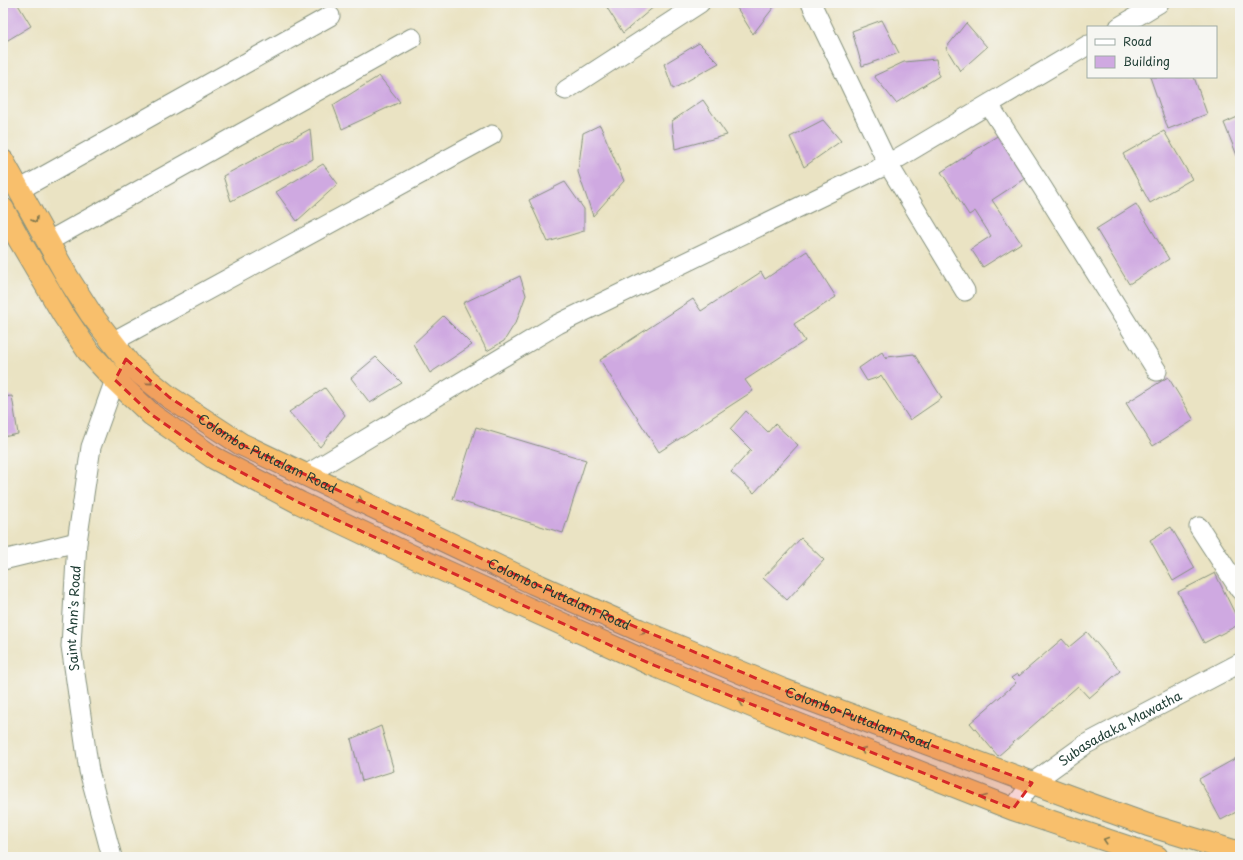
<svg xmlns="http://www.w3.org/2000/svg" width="1243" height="860" font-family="'Playpen Sans',sans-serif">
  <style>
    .building { fill: #cfa9e1 }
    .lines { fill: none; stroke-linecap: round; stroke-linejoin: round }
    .street-casing { stroke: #84907c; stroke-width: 21 }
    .highway-casing { stroke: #84907c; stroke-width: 24 }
    .street { stroke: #fff; stroke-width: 19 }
    .highway { stroke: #f8bf6c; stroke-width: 22 }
    .oneway { stroke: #81784d }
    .marked { fill: #d62828; fill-opacity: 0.2; stroke: #d62828; stroke-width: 3; stroke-dasharray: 8 5; stroke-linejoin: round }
    .labels { text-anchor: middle; stroke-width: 3.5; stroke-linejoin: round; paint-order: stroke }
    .street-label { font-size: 13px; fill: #1f3d34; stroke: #f6f6f2 }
  </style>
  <rect width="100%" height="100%" fill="#f6f6f2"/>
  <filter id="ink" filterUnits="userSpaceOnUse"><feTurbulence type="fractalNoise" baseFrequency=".025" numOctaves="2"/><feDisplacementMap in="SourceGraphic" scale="8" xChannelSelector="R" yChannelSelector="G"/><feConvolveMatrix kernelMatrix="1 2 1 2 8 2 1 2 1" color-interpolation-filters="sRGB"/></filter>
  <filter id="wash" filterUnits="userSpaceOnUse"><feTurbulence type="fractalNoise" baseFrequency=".012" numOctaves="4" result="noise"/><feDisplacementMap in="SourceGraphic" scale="16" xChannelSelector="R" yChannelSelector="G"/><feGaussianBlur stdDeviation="0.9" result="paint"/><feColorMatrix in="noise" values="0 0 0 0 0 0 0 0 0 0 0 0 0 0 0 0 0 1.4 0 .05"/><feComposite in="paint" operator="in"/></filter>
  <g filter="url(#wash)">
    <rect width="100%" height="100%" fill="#eae3c3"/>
    <g id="blocks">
      <path class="building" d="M3,3H17L31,26L3,43Z
        M604,3H655L656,5L623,33Z
        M742,3H777L753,34L737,8Z
        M882,20L899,53L862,66L852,31Z
        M966,23L987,47L960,71L946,48Z
        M699,43L719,63L673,89L664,64Z
        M936,59L939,76L896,103L874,76L904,62Z
        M379,76L400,102L342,129L333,105Z
        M1150,77H1194L1207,114L1168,129Z
        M703,100L727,135L675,149L672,121Z
        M1240,116V163L1224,123Z
        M823,120L841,141L804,167L790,137Z
        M600,125L624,181L593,216L578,172L583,133Z
        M310,129L313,159L231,201L223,176Z
        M1164,131L1192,179L1150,203L1123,154Z
        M1002,133L1030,175L992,200L1021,243L983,267L971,249L991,236L975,211L969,215L941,172Z
        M323,164L338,184L297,221L276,192Z
        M565,182L584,209V231L548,242L529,200Z
        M1136,204L1169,259L1129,284L1096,229Z
        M807,251L836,297L794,324L805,341L745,380L753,391L659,452L600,360L693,299L701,311L761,272L765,279Z
        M520,276L526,295L517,320L504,341L487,351L463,303Z
        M443,316L472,345L430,373L413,344Z
        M882,352L886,359L887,357L914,354L942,398L910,420L881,375L879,377L867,381L859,368Z
        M376,357L402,383L370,403L351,378Z
        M1168,377L1194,420L1153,446L1126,403Z
        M325,388L345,415L320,447L289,412Z
        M12,396L18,434L3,437V397Z
        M746,411L768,432L775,424L798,445L754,493L731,472L751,450L730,429Z
        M476,427L586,460L563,533L453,499Z
        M1171,527L1195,568L1173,581L1150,540Z
        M801,538L824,560L787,600L763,578Z
        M1215,573L1240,624L1204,643L1178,592Z
        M1087,632L1120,671L1089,698L1078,686L998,756L970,723L1016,683L1011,678L1017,674L1019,676L1062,639L1069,647Z
        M381,726L394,771L362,781L351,739Z
        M1240,756V810L1221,820L1199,779Z"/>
    </g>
  </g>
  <g filter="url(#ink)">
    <use href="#blocks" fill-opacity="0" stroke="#84907c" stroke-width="1"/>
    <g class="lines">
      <defs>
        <g id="street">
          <path d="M811,3L888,164L965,291"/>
          <path d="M1119,27L1159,3"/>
          <path d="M566,90L700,3"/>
          <path d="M989,105L1042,187L1157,371"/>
          <path d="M19,190L330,16"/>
          <path d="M47,242L412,38"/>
          <path d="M112,342L492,135"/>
          <path d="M306,475L558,324L888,164L1088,45"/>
          <path d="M1199,527L1240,590"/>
          <path d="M3,560L77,542"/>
          <path id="s1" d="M1013,809L1032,783L1086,744L1240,663"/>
          <path id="s2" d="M112,857L89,771L71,646L77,542L91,447L115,380"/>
        </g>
        <g id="highway">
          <path id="s3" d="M3,161L68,278L91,314L131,366L169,397L241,444L533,583L639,630L781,689L1084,802L1148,825L1240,853"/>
          <path d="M3,209L20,241L63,314L88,351L115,380L152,415L214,458L300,503L414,557L651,664L759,709L1013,809L1157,857"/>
        </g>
      </defs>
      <use href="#street" class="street-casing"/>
      <use href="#highway" class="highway-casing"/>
      <use href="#street" class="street"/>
      <use href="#highway" class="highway"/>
    </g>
    <defs><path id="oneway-chevron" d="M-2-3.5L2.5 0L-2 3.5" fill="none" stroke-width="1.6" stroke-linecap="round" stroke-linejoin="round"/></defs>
    <g class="oneway">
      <use href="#oneway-chevron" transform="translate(35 220) rotate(61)"/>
      <use href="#oneway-chevron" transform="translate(150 382) rotate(40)"/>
      <use href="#oneway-chevron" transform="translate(360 500) rotate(26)"/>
      <use href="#oneway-chevron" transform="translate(643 632) rotate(23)"/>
      <use href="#oneway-chevron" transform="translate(742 702) rotate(-158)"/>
      <use href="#oneway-chevron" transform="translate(863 750) rotate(-158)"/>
      <use href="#oneway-chevron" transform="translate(984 798) rotate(-158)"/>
      <use href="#oneway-chevron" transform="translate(1106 840) rotate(-162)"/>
    </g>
  </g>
  <path class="marked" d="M126,359L169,397L241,444L533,583L781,689L1032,783L1013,809L651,664L300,503L214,458L152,415L115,380Z"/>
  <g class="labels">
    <g class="street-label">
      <text dy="5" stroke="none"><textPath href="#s3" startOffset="405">Colombo-Puttalam Road</textPath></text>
      <text dy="5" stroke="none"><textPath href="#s3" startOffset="729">Colombo-Puttalam Road</textPath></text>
      <text dy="5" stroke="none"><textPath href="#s2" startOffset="243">Saint Ann's Road</textPath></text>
      <text dy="5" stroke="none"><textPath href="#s3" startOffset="1053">Colombo-Puttalam Road</textPath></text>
      <text dy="5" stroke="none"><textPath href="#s1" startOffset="136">Subasadaka Mawatha</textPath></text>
    </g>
  </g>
  <rect width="1243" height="860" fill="none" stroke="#f6f6f2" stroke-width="16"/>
  <rect x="1087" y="26" width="130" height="52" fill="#f6f6f2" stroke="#a0aca6"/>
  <rect x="1095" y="39" width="20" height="6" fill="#ffffff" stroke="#a0aca6"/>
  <text x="1123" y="46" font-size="12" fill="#1f3d34">Road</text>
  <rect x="1095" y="56" width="20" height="12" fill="#cfa9e1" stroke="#a0aca6"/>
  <text x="1123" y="66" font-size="12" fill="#1f3d34">Building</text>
</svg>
